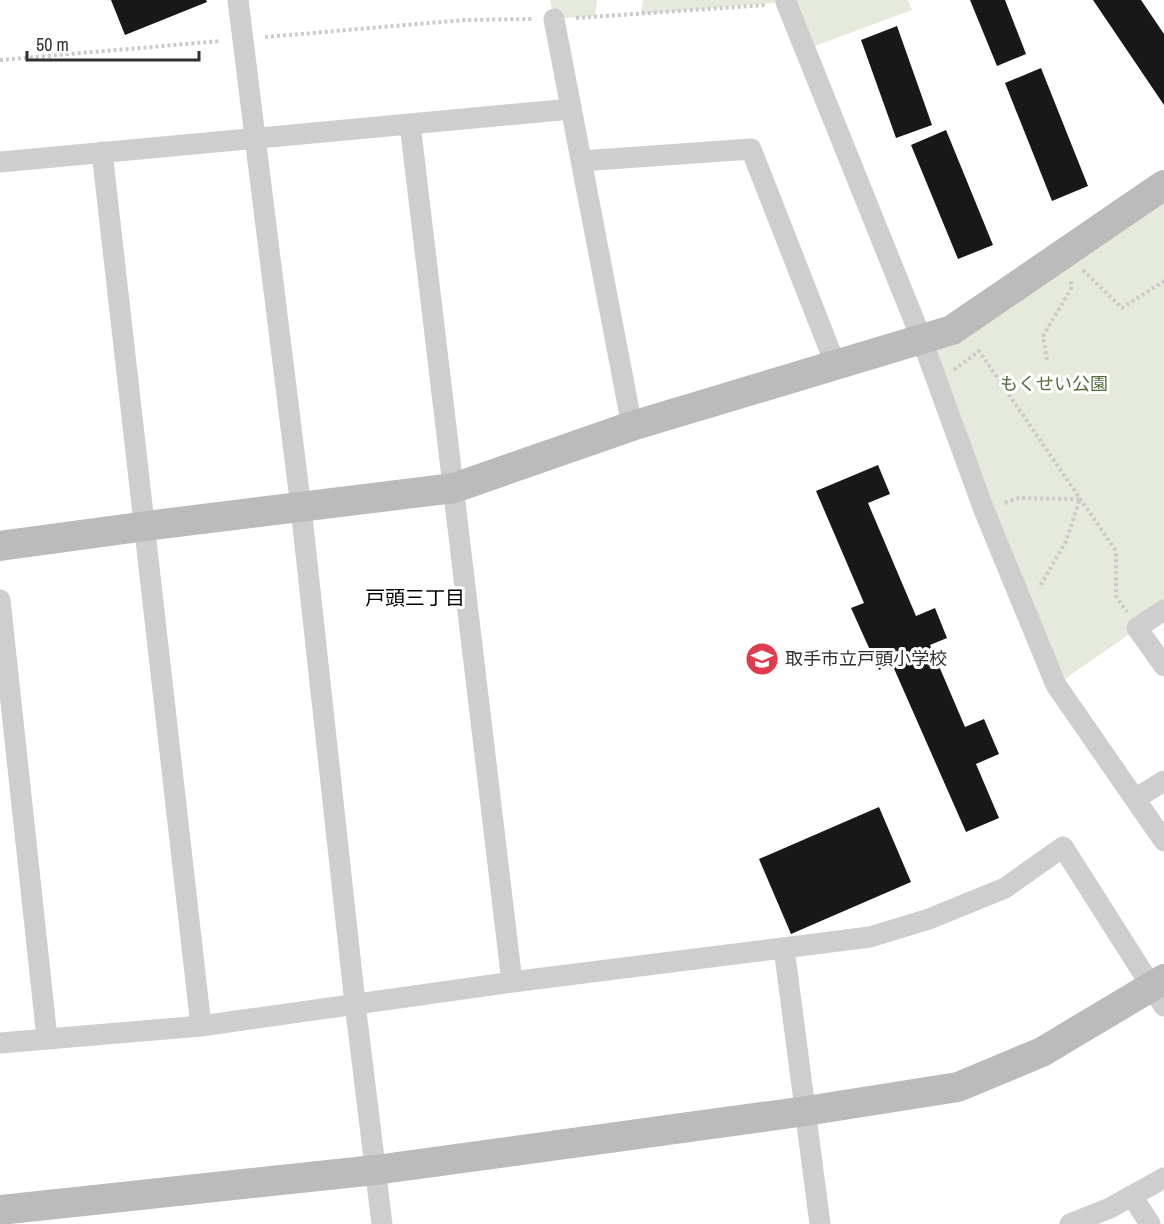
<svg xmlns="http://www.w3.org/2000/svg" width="1164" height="1224" font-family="'Archivo Narrow','Noto Sans JP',sans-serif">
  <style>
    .green { fill: #e5eadd }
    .building { fill: #181818 }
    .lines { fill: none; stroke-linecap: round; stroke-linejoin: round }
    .path { stroke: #cbcbcb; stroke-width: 4; stroke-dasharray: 3 3; stroke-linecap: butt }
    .street { stroke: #cecece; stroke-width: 21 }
    .secondary { stroke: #bbb; stroke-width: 30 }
    .labels { text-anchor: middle; stroke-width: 6; stroke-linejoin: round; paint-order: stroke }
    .park-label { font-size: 18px; fill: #566c3f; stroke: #fff }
    .poi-label { font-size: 18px; fill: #313131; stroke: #fff; text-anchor: start }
    .neighbourhood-label { font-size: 20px; fill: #000; stroke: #fff }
  </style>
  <rect width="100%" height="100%" fill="#fff"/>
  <path class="green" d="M550,0H597L595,16L554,19Z
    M643,0H908L912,10L804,50L786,2L641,14Z
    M1164,183V610L1056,685L922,340Z"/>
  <path class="building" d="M111,0H206L207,2L125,35Z
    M970,0H1005L1026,54L997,66Z
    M1093,0H1141L1164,34V105Z
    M897,26L932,125L896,138L861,40Z
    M1041,68L1088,186L1052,201L1005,83Z
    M946,130L993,245L958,259L911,145Z
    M878,465L890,494L868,503L916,616L935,608L947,638L930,645L965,727L984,719L999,754L976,764L999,818L966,832L892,664L879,670L851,608L864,603L816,491Z
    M879,807L911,882L791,934L759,859Z"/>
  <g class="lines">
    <path class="path" d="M576,18L766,5
      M265,37L464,20L533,19
      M0,60L221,41
      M1083,270L1122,308L1164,281
      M1047,360L1043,336L1072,287L1070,279
      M954,370L979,351L1116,551V596L1127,612
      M1005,503L1019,498L1080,499L1066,541L1039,588"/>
    <path class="street" d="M238,0L301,508L355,1003L382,1224
      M786,2L922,340L984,510L1056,685L1164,841
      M554,19L632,426
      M410,124L512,982
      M102,152L201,1026
      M581,161L751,149L836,366
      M0,162L571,109
      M0,600L47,1038
      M1164,610L1137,628L1164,666
      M1135,799L1164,781
      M784,948L820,1224
      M0,1043L201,1026L512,982L870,937L929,919L1005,888L1063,847L1164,1006
      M1132,1196L1150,1224
      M1070,1224L1110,1208L1164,1178"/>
    <path class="secondary" d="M0,546L154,525L454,488L632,426L952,330L1164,185
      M0,1210L375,1170L806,1111L958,1087L1042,1052L1164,979"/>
  </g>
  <defs>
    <symbol id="school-disc" viewBox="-11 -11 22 22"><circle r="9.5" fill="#e03b4f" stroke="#fff"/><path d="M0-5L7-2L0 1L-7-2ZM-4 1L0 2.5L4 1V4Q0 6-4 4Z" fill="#fff"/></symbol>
  </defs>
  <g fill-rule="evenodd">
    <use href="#school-disc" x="743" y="640" width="38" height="38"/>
  </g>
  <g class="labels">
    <g class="park-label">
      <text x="1054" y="390">もくせい公園</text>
    </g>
    <g class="poi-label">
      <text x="785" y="665">取手市立戸頭小学校</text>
    </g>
    <g class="neighbourhood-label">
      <text x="415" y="605">戸頭三丁目</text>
    </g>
  </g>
  <path d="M27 51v9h172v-9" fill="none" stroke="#313131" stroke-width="3"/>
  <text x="36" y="51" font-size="18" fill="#313131" stroke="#ffffff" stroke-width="4.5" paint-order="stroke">50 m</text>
</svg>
